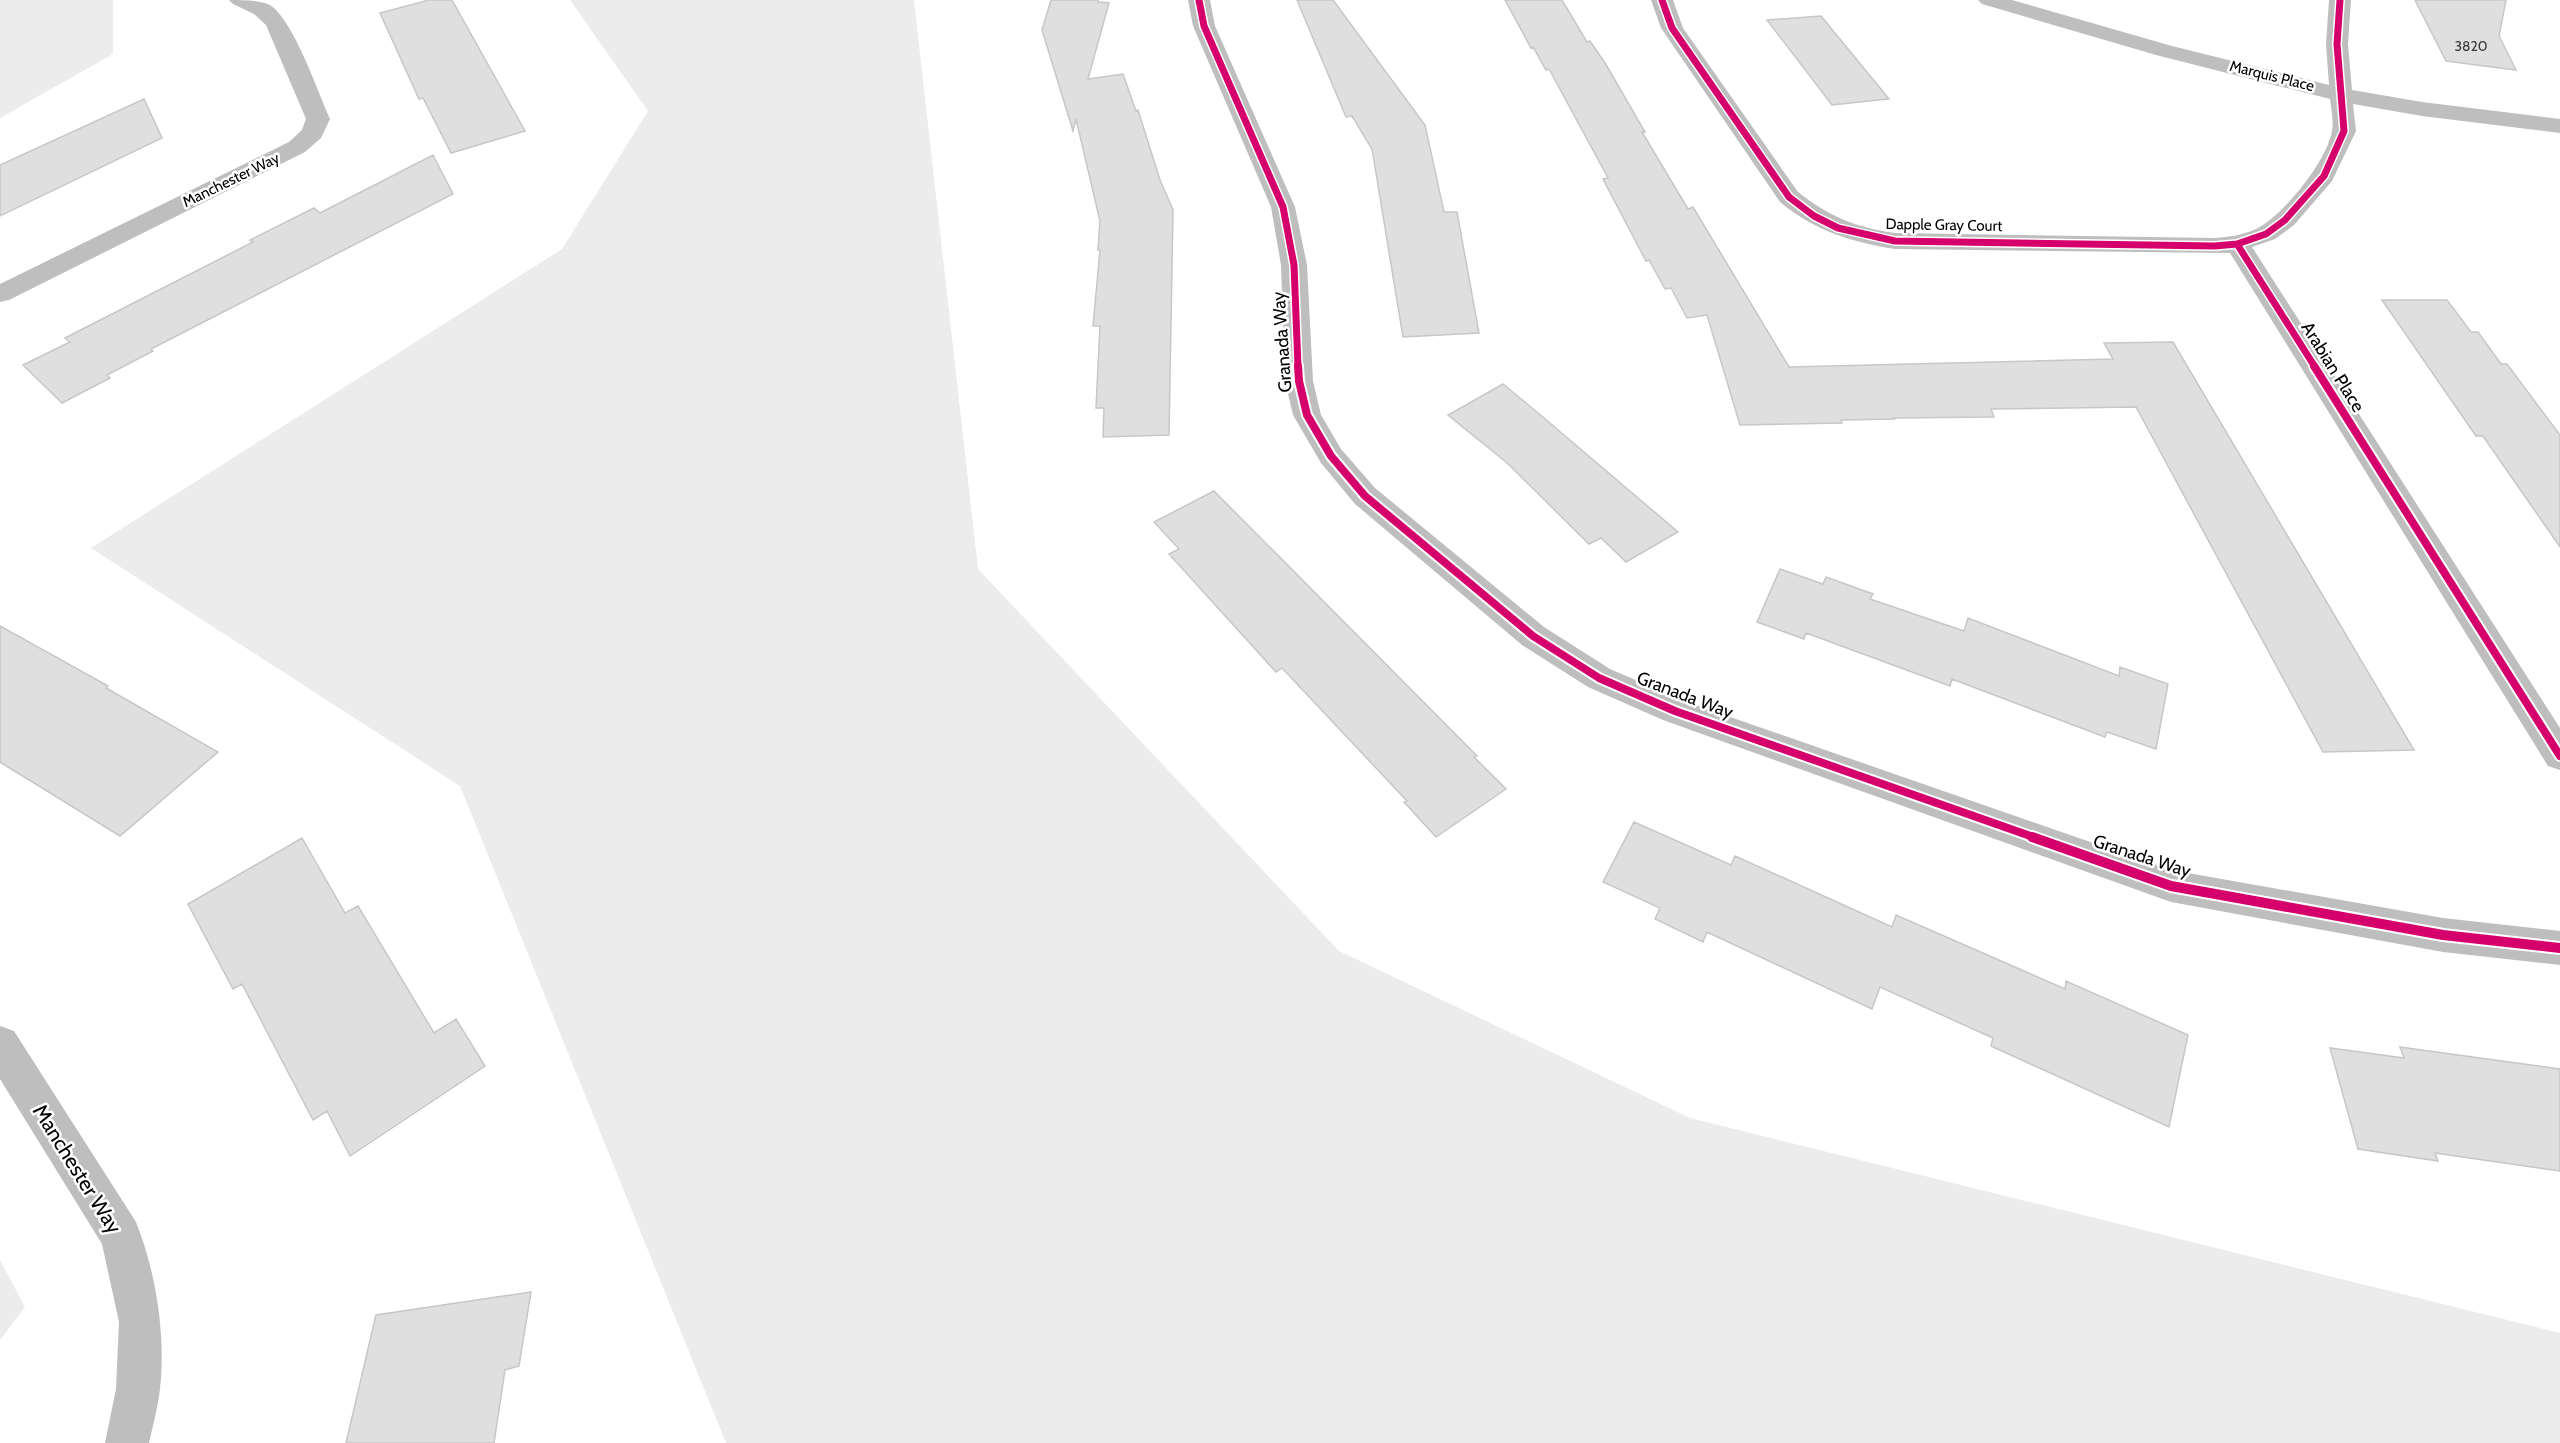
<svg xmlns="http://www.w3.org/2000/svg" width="2560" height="1443" font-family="Cabin,sans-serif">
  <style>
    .green { fill: #ececec }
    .building { fill: #dfdfdf; stroke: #c7c7c7; stroke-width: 1.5 }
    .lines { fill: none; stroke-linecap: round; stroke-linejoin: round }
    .street { fill: #bebebe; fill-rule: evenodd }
    .cycleway-far2-casing { stroke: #fff; stroke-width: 10 }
    .cycleway-far1-casing { stroke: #fff; stroke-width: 12 }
    .cycleway-casing { stroke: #fff; stroke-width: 14 }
    .cycleway-far2 { stroke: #d6006c; stroke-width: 7 }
    .cycleway-far1 { stroke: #d6006c; stroke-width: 8 }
    .cycleway { stroke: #d6006c; stroke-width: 10 }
    .labels { text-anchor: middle; stroke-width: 5; stroke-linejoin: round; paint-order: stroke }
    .far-number-label { font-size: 14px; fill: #383838 }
    .far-street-label { font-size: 15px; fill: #000; stroke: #fff }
    .street-label { font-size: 18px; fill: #000; stroke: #fff }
    .near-street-label { font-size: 21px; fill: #000; stroke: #fff }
  </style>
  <rect width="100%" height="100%" fill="#fff"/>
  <path class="green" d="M0,0H113V54L0,118Z
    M570,0H914L978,569L1339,951L1690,1118L2560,1333V1443H726L460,786L91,548L562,249L648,111Z
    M0,1260L25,1307L0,1340Z"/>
  <path class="building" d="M429,0H452L525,131L451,153L423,98L419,99L380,13Z
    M1051,0H1098V2L1109,3L1088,79L1123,74L1136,111L1138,110L1160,180L1173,210L1169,435L1103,437L1104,408H1096L1100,326H1093L1100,250H1098L1100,221L1076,119L1073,131L1042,30Z
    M1297,0H1333L1425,125L1444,212H1457L1479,333L1403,337L1372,149L1352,116L1346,117Z
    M1505,0H1562L1587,42L1590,41L1605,63L1645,132H1642L1688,209L1693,207L1789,367L2113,359L2104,343L2173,342L2414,750L2323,752L2136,407L1991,409L1994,417L1893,418L1894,419L1841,420L1842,423L1740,425L1707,315L1687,318L1671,288L1665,289L1649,260L1646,261L1603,179L1608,178L1549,69L1546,70L1533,47L1531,48Z
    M2415,0H2506L2499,36L2516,70L2446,61Z
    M1821,16L1889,99L1832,105L1767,20Z
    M144,99L162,138L0,216V165Z
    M433,155L453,194L151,349L153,351L107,375L110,378L62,403L23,365L70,342L65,338L253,242L250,240L314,208L320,213Z
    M2382,300H2447L2471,332H2478L2501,364H2507L2560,435V547L2483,436H2476Z
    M1503,384L1531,407L1678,532L1626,562L1601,538L1589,544L1506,462L1448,415Z
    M1214,491L1477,756L1474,757L1506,789L1436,837L1404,802L1407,801L1282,668L1276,672L1169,554L1179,549L1154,522Z
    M1780,569L1823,584L1826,577L1873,594L1870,599L1964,631L1968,618L2119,676L2120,667L2168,684L2156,749L2107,732L2105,737L1952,679L1950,686L1806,633L1804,639L1757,622Z
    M0,626L108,686L106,688L218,752L120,836L0,762Z
    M1634,822L1731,865L1735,856L1892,927L1896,915L2065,989L2066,981L2188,1035L2169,1127L1991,1046L1993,1038L1880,987L1872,1009L1707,932L1703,942L1655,919L1660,908L1603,882Z
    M302,838L345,913L358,906L434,1033L456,1019L485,1066L350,1156L327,1111L313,1120L242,984L233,989L188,904Z
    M2400,1047L2560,1069V1171L2435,1153L2438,1161L2358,1149L2330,1048L2404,1058Z
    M531,1292L519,1366L505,1370L494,1443H346L376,1315Z"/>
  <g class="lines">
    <path class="street" d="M229,0C243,0 259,0 270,5C294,21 317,90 330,119L321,138L305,152L9,300L0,302V284L289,142L302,130L306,119L266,25L254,14L233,4Z
      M1188,0H1210L1215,26L1295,207L1307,265L1313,381L1321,415L1341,449L1375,488L1544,627L1610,669L1687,702L2171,870L2443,918L2560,931V965L2443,952L2171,902L1663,720L1588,687L1522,645L1355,504L1321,463L1293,415L1285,381L1281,265L1271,207L1193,26Z
      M1651,0H1673L1683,28L1798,192C1828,216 1857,228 1895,233L2215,238C2229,237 2243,235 2256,229C2283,216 2327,161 2332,131C2334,122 2331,108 2330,99L2156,55L1982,4L1978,0H2012L2172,46L2329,85L2326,44L2329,0H2351L2348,44L2352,90L2422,102L2560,119V133L2422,116L2353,104L2356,131L2332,181L2294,225L2275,239L2252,247L2560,728V770L2548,766L2230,253L1895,249C1851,242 1815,231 1780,202L1661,28Z
      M0,1026L14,1031L136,1222C156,1272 166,1335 160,1389C158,1407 153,1425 149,1443H105L116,1389L119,1322L102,1244L0,1079Z"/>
    <defs>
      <path id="cycleway-far2" d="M1199,0L1204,26L1283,207L1294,265L1298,367
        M1662,0L1672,28L1789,197L1814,216L1838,228L1895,241L2215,246L2237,244
        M2315,367L2237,244L2266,234L2285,220L2324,176L2344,131L2337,44L2340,0"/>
      <path id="cycleway-far1" d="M1298,366L1299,381L1307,415L1331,456L1365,496L1533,636L1599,678L1675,711L2036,838
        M2314,366L2560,756"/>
      <path id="cycleway" d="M2032,837L2171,886L2443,935L2560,948"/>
    </defs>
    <use href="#cycleway-far2" class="cycleway-far2-casing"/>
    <use href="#cycleway-far1" class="cycleway-far1-casing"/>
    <use href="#cycleway" class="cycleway-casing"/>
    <use href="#cycleway-far2" class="cycleway-far2"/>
    <use href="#cycleway-far1" class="cycleway-far1"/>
    <use href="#cycleway" class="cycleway"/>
  </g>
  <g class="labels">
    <g class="far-number-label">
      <text x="2471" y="51">3820</text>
    </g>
    <g class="far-street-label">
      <text transform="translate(2272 76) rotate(14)" y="5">Marquis Place</text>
      <text transform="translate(231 180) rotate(-26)" y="5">Manchester Way</text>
      <text transform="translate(1944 225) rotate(1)" y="5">Dapple Gray Court</text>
    </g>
    <g class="street-label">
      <text transform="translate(1282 342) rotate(-94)" y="6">Granada Way</text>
      <text transform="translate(2333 367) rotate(58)" y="6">Arabian Place</text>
      <text transform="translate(1685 695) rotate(21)" y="6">Granada Way</text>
      <text transform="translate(2142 856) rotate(18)" y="6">Granada Way</text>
    </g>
    <g class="near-street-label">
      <text transform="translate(77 1169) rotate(58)" y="7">Manchester Way</text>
    </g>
  </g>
</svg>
